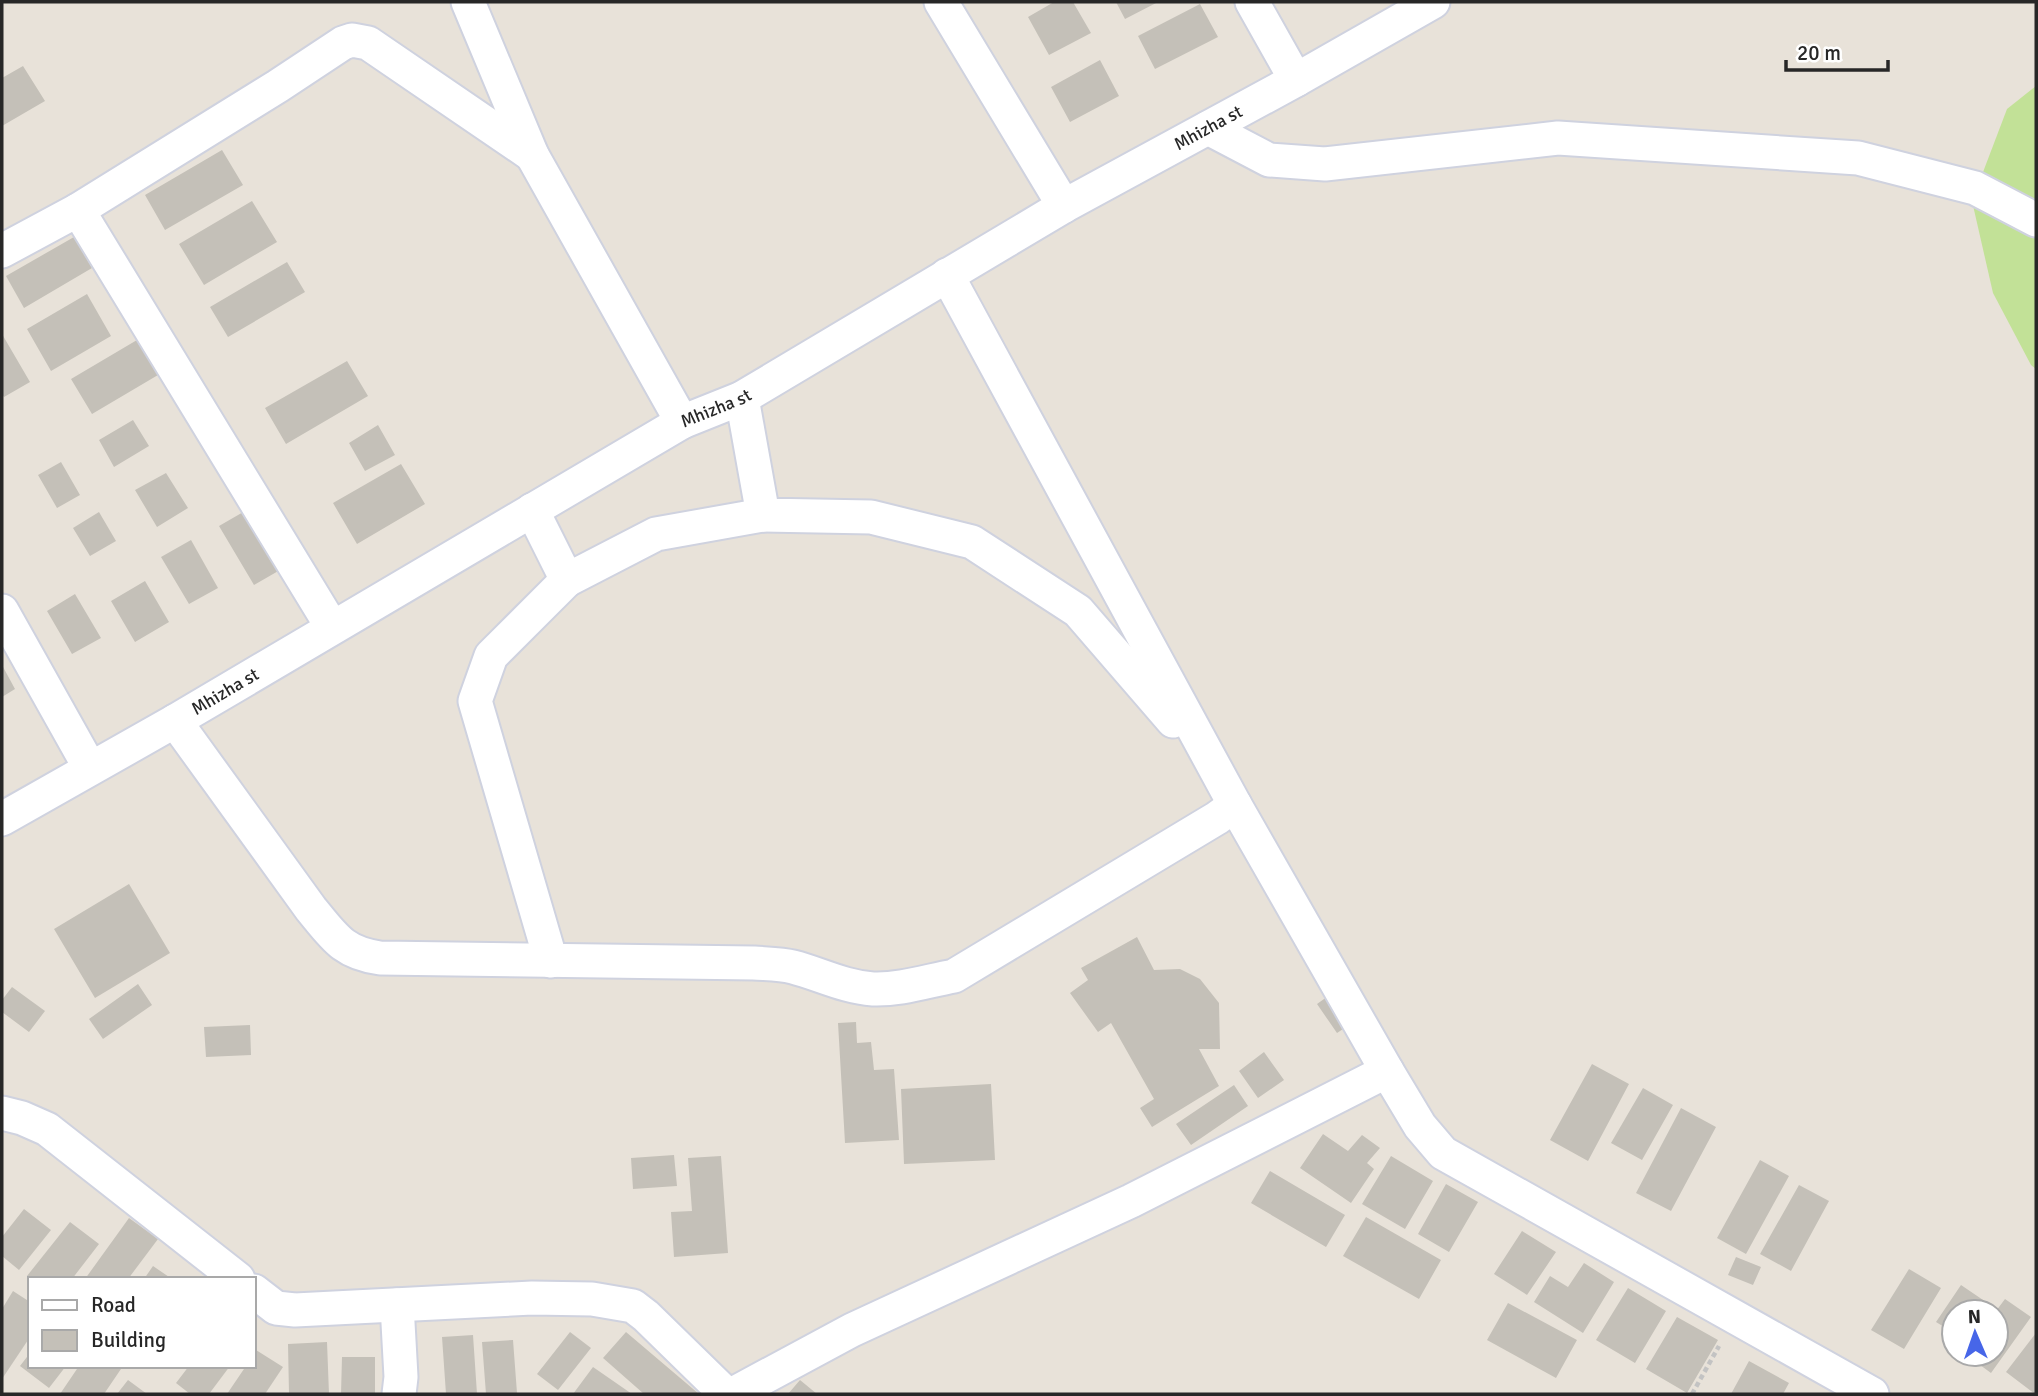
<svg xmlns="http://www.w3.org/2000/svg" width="2038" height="1396" font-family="Signika,sans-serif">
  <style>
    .pitch { fill: #c2e197 }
    .building { fill: #c4c0b8 }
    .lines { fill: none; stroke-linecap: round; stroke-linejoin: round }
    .minor-casing { stroke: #cfd2df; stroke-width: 37 }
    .path { stroke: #c3c3c3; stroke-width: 4.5; stroke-dasharray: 5 3.5; stroke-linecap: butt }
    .minor { stroke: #fff; stroke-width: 33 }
    .labels { text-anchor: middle; stroke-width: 5; stroke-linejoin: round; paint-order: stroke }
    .street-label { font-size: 18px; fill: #272727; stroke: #fff }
  </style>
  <rect width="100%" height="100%" fill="#e8e2d9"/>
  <path class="pitch" d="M2036,86V369L2031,365L1993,293L1972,201L2007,109Z"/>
  <path class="building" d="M1054,2H1073L1091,33L1049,55L1028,17Z
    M1116,2H1158L1125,19Z
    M1200,4L1218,37L1155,69L1138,36Z
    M1100,60L1119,96L1070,122L1051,87Z
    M23,66L45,101L2,126V78Z
    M222,150L243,185L165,230L145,195Z
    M252,201L277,242L204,285L179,244Z
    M74,237L92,268L24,308L6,276Z
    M287,262L305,292L228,337L210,307Z
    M87,294L111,336L51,371L27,329Z
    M2,334L30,382L4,397L2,394Z
    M137,340L158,375L92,414L71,379Z
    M347,361L368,396L286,444L265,408Z
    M133,420L149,446L114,467L99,440Z
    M378,425L395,455L365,471L349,443Z
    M61,462L80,495L57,508L38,475Z
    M401,464L425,504L357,544L333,503Z
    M166,473L188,508L157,527L135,490Z
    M245,511L280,570L254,585L219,526Z
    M99,512L116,541L90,556L73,528Z
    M191,540L218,588L189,604L161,557Z
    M145,581L169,622L135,642L111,601Z
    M75,594L101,638L72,654L47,611Z
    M2,665L15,689L2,697Z
    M129,884L170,953L95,998L54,929Z
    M1137,937L1154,970L1180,969L1200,979L1219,1003L1220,1049H1199L1219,1086L1152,1127L1140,1108L1154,1099L1111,1023L1098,1032L1070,993L1088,980L1081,968Z
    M138,984L152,1005L103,1039L89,1019Z
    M12,987L45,1011L29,1032L2,1012V1000Z
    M1331,994L1352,1023L1337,1033L1317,1004Z
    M856,1022L857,1043L871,1042L874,1070L894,1069L899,1140L845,1143L838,1023Z
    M250,1025L251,1055L206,1057L204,1027Z
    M1264,1052L1284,1080L1258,1098L1239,1071Z
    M1592,1064L1629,1084L1588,1161L1550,1140Z
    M991,1084L995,1160L904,1164L901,1089Z
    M1234,1085L1248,1106L1191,1145L1176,1124Z
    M1643,1088L1673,1105L1642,1160L1611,1143Z
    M1681,1108L1716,1127L1671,1211L1636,1193Z
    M1323,1134L1348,1151L1362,1135L1380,1148L1367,1163L1374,1169L1351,1203L1300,1168Z
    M674,1155L677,1186L633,1189L631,1158Z
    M721,1156L728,1253L674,1257L671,1212L692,1211L688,1158Z
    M1391,1156L1433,1181L1405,1229L1362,1204Z
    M1760,1160L1789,1176L1746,1254L1717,1238Z
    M1270,1171L1345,1215L1326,1247L1251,1203Z
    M1446,1184L1478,1202L1449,1252L1418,1234Z
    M1799,1185L1829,1201L1791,1271L1760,1254Z
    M24,1209L51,1230L19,1270L2,1256V1237Z
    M1366,1217L1441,1260L1419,1299L1343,1256Z
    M129,1218L158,1239L128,1279H85Z
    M70,1222L99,1244L72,1279H31L27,1276Z
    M1522,1231L1556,1252L1527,1295L1494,1274Z
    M1736,1257L1761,1267L1753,1285L1728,1275Z
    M1584,1263L1614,1282L1583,1333L1534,1302L1550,1276L1568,1287Z
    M153,1266L172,1279H144Z
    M1909,1269L1941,1288L1904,1349L1871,1330Z
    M1961,1285L1986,1302L1979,1312H1954V1333L1936,1322Z
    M1628,1288L1666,1311L1635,1363L1596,1340Z
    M13,1291L30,1302V1337L2,1379V1309Z
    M2005,1299L2031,1317L1991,1373L1965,1354H1996V1311Z
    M1508,1303L1577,1340L1556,1378L1487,1340Z
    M1677,1317L1718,1340L1687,1393L1646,1369Z
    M570,1332L591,1348L558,1390L537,1374Z
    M626,1332L699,1394H644L603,1358Z
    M2036,1333V1392L2035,1394L2006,1372Z
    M473,1335L477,1394H446L442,1337Z
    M513,1340L517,1393L486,1394L482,1342Z
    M327,1342L329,1394H289L288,1344Z
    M256,1350L283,1367L265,1394H227L246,1366H254V1354Z
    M30,1353V1366H66L49,1388L20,1366Z
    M342,1357H375V1394H341Z
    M1749,1361L1789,1383L1783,1394H1731Z
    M79,1366H123L104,1394H60Z
    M189,1366H230L209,1394H190L176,1383Z
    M593,1367L632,1394H573Z
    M128,1380L147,1394H117Z
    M800,1380L817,1394H788Z"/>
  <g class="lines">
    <defs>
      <g id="minor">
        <path d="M468,2L532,155L682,422"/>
        <path d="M941,2L1064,206"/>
        <path d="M1252,2L1296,80"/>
        <path d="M1208,128L1269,160L1325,164L1558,138L1858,158L1975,188L2036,220"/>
        <path d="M78,210L278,86L343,43L352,40L368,43L532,155"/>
        <path d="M2,251L78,210L332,627"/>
        <path d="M947,275L1235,805L1387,1071L1420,1126L1443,1153L1872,1394"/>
        <path d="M742,398L763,515L871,517L972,542L1078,611L1173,721"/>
        <path d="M532,510L567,580L656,534L763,515"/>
        <path d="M2,611L90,768"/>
        <path d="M175,721L311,909C334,937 343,953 380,958L754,963C767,964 781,964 793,967C820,974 844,987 873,989C900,990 927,981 954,976L1217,818L1235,805"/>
        <path id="s1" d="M2,819L175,721L682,422L742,398L1064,206L1296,80L1433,2"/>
        <path d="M551,961L475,701L491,656L567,580"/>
        <path d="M2,1113L22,1118L47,1129L238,1279"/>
        <path d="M254,1291L276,1308L295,1310L532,1298L592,1299L633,1306L646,1316L726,1394"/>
        <path d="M397,1305L401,1377L399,1394"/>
        <path d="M733,1394L852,1330L1131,1201L1387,1071"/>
      </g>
    </defs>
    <use href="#minor" class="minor-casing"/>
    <path class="path" d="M1692,1394L1719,1346"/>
    <use href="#minor" class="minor"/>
  </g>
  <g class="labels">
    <g class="street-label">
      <text dy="6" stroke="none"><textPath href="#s1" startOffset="1391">Mhizha st</textPath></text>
      <text dy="6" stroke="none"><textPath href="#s1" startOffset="824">Mhizha st</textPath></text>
      <text dy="6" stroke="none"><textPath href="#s1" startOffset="257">Mhizha st</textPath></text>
    </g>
  </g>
  <rect width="2038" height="1396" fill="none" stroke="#272727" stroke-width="7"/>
  <rect x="28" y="1277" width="228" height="91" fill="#ffffff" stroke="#a9a9a9" stroke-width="2"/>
  <rect x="42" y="1300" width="35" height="10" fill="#ffffff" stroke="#a9a9a9" stroke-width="2"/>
  <text x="91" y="1312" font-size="21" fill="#272727">Road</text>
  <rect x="42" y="1330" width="35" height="21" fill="#c4c0b8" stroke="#a9a9a9" stroke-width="2"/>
  <text x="91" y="1347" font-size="21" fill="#272727">Building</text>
  <g transform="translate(1975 1333) rotate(358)"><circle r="33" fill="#ffffff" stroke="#a9a9a9" stroke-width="2"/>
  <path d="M0-5L12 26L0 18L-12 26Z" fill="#4766e8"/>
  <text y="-10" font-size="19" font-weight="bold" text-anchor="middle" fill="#272727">N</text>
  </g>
  <path d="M1786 60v10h102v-10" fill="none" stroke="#272727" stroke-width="3.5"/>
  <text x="1797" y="60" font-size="21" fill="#272727" stroke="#ffffff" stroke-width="5" paint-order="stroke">20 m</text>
</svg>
